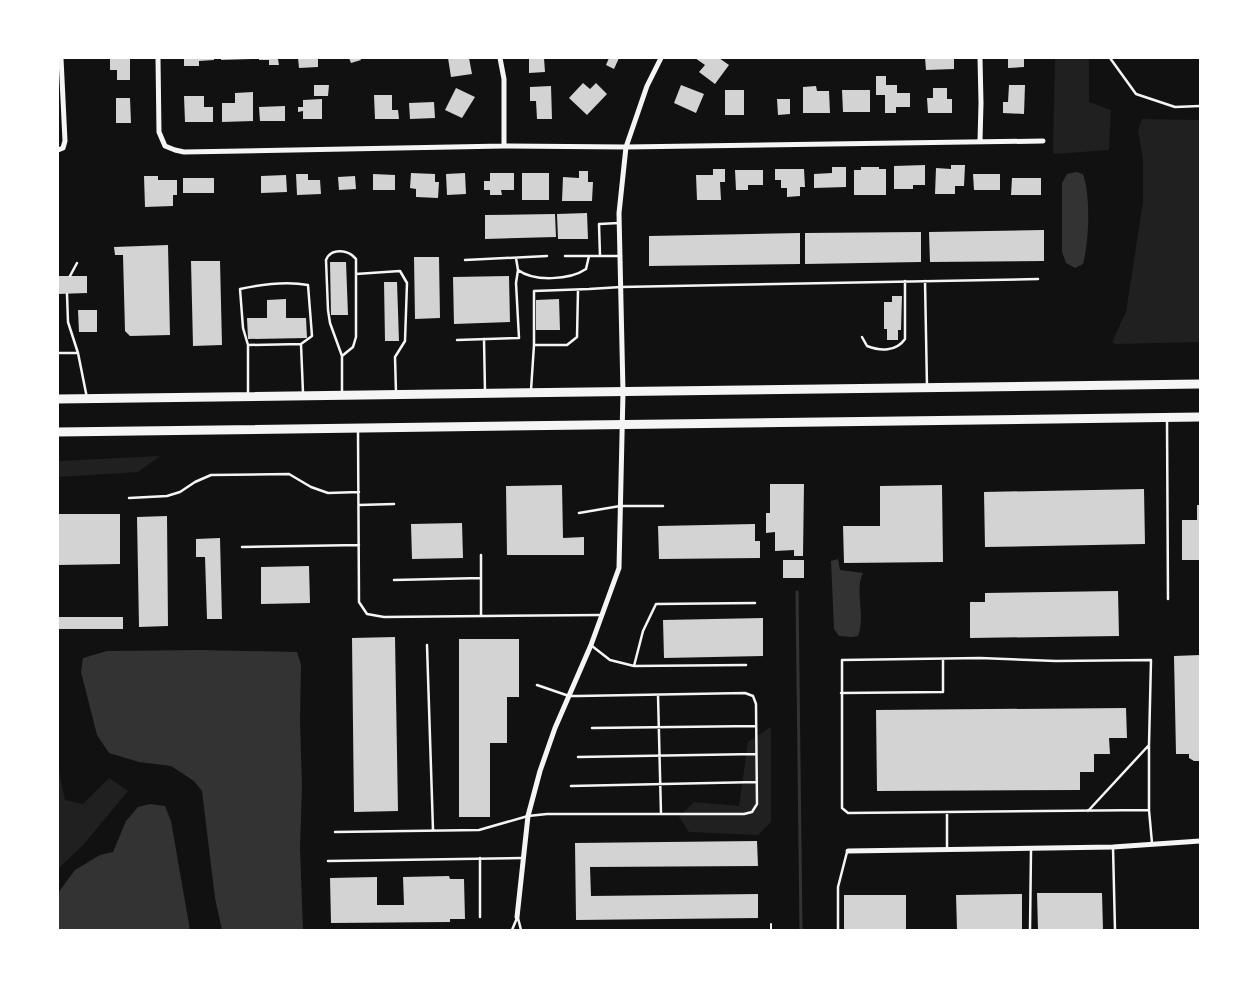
<svg xmlns="http://www.w3.org/2000/svg" width="1258" height="988" font-family="'Source Sans 3',sans-serif">
  <style>
    .green { fill: #202020 }
    .water { fill: #333 }
    .lines { fill: none; stroke-linecap: round; stroke-linejoin: round }
    .stream { stroke: #333; stroke-width: 3 }
    .building { fill: #d3d3d3 }
    .path { stroke: #f5f5f5; stroke-width: 2 }
    .service { stroke: #f5f5f5; stroke-width: 2.5 }
    .minor { stroke: #f5f5f5; stroke-width: 5 }
    .trunk { stroke: #f5f5f5; stroke-width: 9 }
  </style>
  <rect width="100%" height="100%" fill="#111"/>
  <path class="green" d="M1055,58H1089V102L1111,110L1109,150L1053,154Z
    M1142,119L1200,120V342L1115,344L1112,342L1126,312L1143,202V159L1138,131Z
    M160,456L138,472L58,477V461Z
    M771,727V822L758,835L689,832L679,817L694,802L739,806L748,742Z
    M58,767L65,800L83,804L109,778L128,791L84,844L58,869Z"/>
  <path class="water" d="M1076,172L1083,174C1091,197 1089,241 1083,264L1075,268L1066,263L1062,252V183L1067,174Z
    M838,559L840,570L863,573C854,590 866,614 858,636L852,637L839,636L834,629L831,561Z
    M200,650L297,652L301,665L300,720L302,786L300,848L303,930H222L215,898L202,791L194,781L171,766L139,762L109,753L97,735L81,672L83,658L107,651Z
    M150,804L165,806L171,821L190,930H58V893L75,870L100,855L113,852L126,821L138,807Z"/>
  <g class="lines">
    <path class="stream" d="M797,592L801,930"/>
  </g>
  <path class="building" d="M110,58H130V80H117V70H110Z
    M184,58H214V60L199,61V66H184Z
    M221,58H252V59L221,60Z
    M259,58H285V59H278L279,65H269V60H259Z
    M298,58H318V67L299,68Z
    M349,58H360L361,60L351,63Z
    M448,58H469L472,74L451,77Z
    M529,58H544L545,72L529,73Z
    M609,58H619L614,69L606,65Z
    M695,58H719L729,65L715,84L699,72L705,65Z
    M925,58H954V69L926,70Z
    M1008,58H1024V67L1008,68Z
    M876,76H886V85H897V93H910V107H896V113H885V95H876Z
    M583,83L590,89L596,83L607,94L587,115L569,98Z
    M314,85H329L328,96H314Z
    M681,85L704,94L696,113L674,103Z
    M1009,85H1025L1024,114L1003,113V102H1008Z
    M551,86L552,119H537L536,101H530V87Z
    M816,86L817,91H829L830,113H803V87Z
    M456,88L475,97L462,118L445,110Z
    M933,88H947V99H952V113H928L927,98H933Z
    M725,90H744V115H725Z
    M842,90H870V112H843Z
    M253,92V121L222,122V103H235V93Z
    M374,95H392V110H398L399,119H375Z
    M184,96H204V107H213V122H185Z
    M116,98H130L131,123H116Z
    M322,99V119H303V111L298,112V107H303V100Z
    M777,99H790V114L778,115Z
    M434,102L435,118L410,119L409,103Z
    M285,106V121H260L259,107Z
    M925,165V185H913V189H894V166Z
    M951,165H965L964,186H955V194H935L936,168L951,169Z
    M832,167H846V187L814,188V174L832,173Z
    M861,167H879V169H886V195H854V170H861Z
    M713,169H725V182H720L721,200H697L696,175H713Z
    M775,169H804L805,187H800V196L787,197V188H781V180H775Z
    M735,170H763V185H748V190H736Z
    M579,171H588V182H593L592,201H562L563,177L579,178Z
    M411,173L435,174V182H439L438,198L416,197V189L410,188Z
    M465,173L466,194L447,195L446,174Z
    M490,173H514V190H501L502,195H490V190H484V181H490Z
    M522,173H549V200H522Z
    M296,174H308V180H320L321,194L297,195Z
    M373,174L395,175V190H373Z
    M973,174H1000V190H974Z
    M286,175L287,192L261,193V176Z
    M144,176H158V180H177V195H173V206L145,207Z
    M355,176L356,189L339,190L338,177Z
    M183,178H214V193H183Z
    M1012,178H1041V195H1011Z
    M587,213L588,239H558L557,214Z
    M555,214L556,237L485,239V215Z
    M1044,230V261L930,262L929,232Z
    M921,232V262L805,264V233Z
    M800,233V264L649,266V236Z
    M168,245L170,335L130,336L125,331L123,255H115L114,247Z
    M414,257H439L440,318L415,319Z
    M191,261H220L222,345L193,346Z
    M330,262H346L348,315H331Z
    M58,276H87V293L58,294Z
    M509,276L510,322L454,324L453,277Z
    M384,282H397L399,341H385Z
    M892,296H902L901,330H898V340H887V329H884V302H892Z
    M286,299V318H306L307,338L248,339L247,318H267V300Z
    M559,299L560,330H536V300Z
    M78,310H97V332H79Z
    M770,484H804L803,556H794V550L775,551V532L766,533V513H770Z
    M562,485L563,538L584,537V555H507L506,486Z
    M942,485L943,562L844,563L843,526H880V486Z
    M1144,489L1145,544L985,547L984,492Z
    M1197,505H1200V560H1182V520H1197Z
    M58,514H120V564L58,565Z
    M167,516L168,626L139,627L137,517Z
    M462,523L463,558L412,559L411,524Z
    M755,524V541H760V558L659,559L658,526Z
    M220,538L222,619H207L205,557H196V539Z
    M783,560H804V578H783Z
    M309,566L310,603L261,604V567Z
    M1118,591L1119,636L970,638V602H985V593Z
    M58,617H123V629H58Z
    M763,618V656L664,658L663,620Z
    M395,637L398,811L354,812L352,638Z
    M459,639H519V697H507V743H490V817H459Z
    M1200,655V761H1194L1189,758V754H1176L1174,656Z
    M1126,708L1127,738H1109L1110,754H1094V772H1080V790L877,791L876,710Z
    M757,841L758,866L590,867L591,896L758,894V918L576,920L575,843Z
    M449,876L450,879H464L465,919H450V922L331,923L330,878L377,877V905H404L403,877Z
    M1037,893H1102L1103,930H1038Z
    M1022,894V930H957L956,895Z
    M844,895H906V930H844Z"/>
  <g class="lines">
    <path class="path" d="M771,924V930"/>
    <path class="service" d="M1110,58L1136,94L1175,107L1200,106
      M565,256H620
      M600,256L599,224L619,223
      M516,258L518,270C534,282 570,280 586,269L589,256
      M465,260L547,256
      M356,274L400,271L407,283L405,341L395,357L396,393
      M70,276L77,263
      M925,281L927,387
      M67,294L68,322L78,353L87,398
      M862,337L867,346C880,351 896,352 905,339V281
      M484,339L485,392
      M457,340L519,338L516,283L518,270
      M248,345L243,328L240,289C263,284 285,281 308,285L312,336L301,344
      M534,345H567L577,337L578,290
      M58,353H78
      M531,390L534,345V291L589,289L621,287L1038,279
      M342,394V356L330,323L328,310L326,260C331,247 349,250 356,259V337L353,347L342,356
      M248,396V345L301,344L303,393
      M1167,419L1168,599
      M358,431L359,602L367,614L384,617L601,615
      M129,498L167,496L180,492L195,482L211,475L289,474L311,487L328,493L359,492
      M359,505L394,504
      M579,513L620,506H663
      M242,547L359,545
      M481,555V616
      M394,580L481,578
      M427,645L433,830
      M592,646L610,660L634,666L746,665
      M634,666L643,631L656,604L755,603
      M841,693L943,692V660
      M658,695L661,814
      M592,728L756,726
      M1149,746V810L1152,843
      M578,757L756,754
      M571,786L757,782
      M1088,811L1149,745L1151,660L1056,661L980,658L842,660V808L848,813C949,812 1049,811 1149,810
      M947,812V849
      M335,832L479,830L528,816L547,814H744L752,812L757,804L756,704L753,696L745,693L578,696H569L537,685
      M1113,847L1115,930
      M480,858V917
      M328,861L523,858
      M518,918L521,930
      M512,930L517,918
      M838,930V887L847,852
      M1030,930L1031,850"/>
    <path class="minor" d="M158,58L159,132L165,146L175,150L184,152L504,146L626,147L1043,141
      M500,58L504,79V146
      M980,141L981,103L980,58
      M58,150L63,148L65,141L61,58
      M848,851L1113,847L1200,841
      M517,917L528,816L540,771L555,728L591,645L619,568L623,392L619,213L626,147L647,86L661,58"/>
    <path class="trunk" d="M58,399L1200,384
      M58,432L1200,417"/>
  </g>
  <rect width="1258" height="988" fill="none" stroke="#ffffff" stroke-width="118"/>
</svg>
